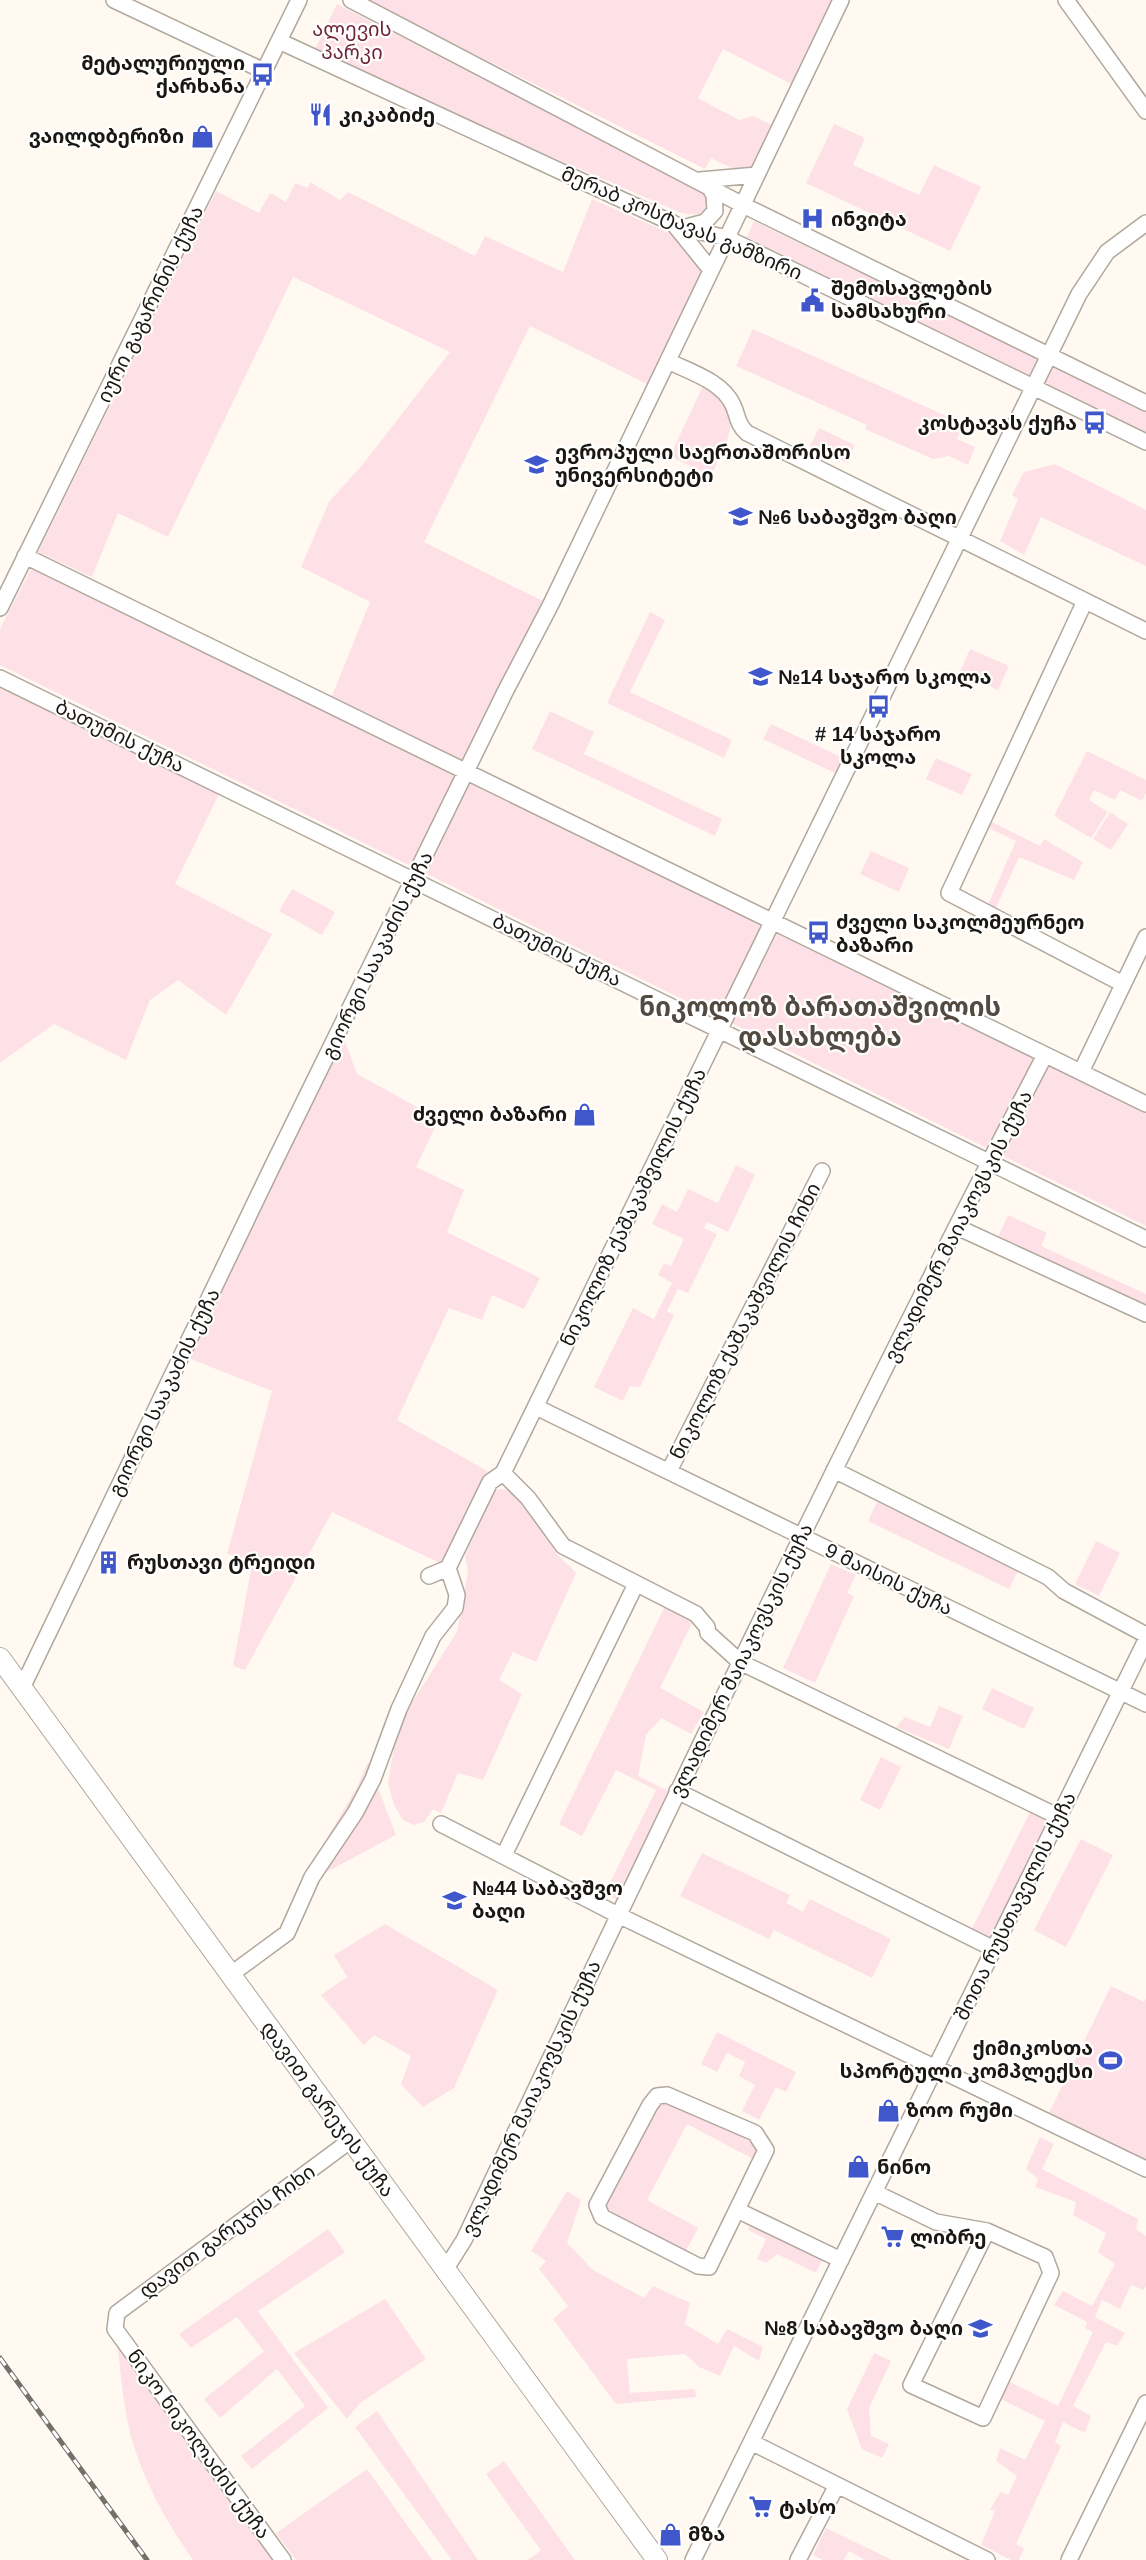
<svg xmlns="http://www.w3.org/2000/svg" width="1146" height="2560" font-family="Helvetica,'Noto Sans Georgian',sans-serif">
  <style>
    .green { fill: #fee1e6 }
    .lines { fill: none; stroke-linecap: round; stroke-linejoin: round }
    .minor-casing { stroke: #b1a89d; stroke-width: 18 }
    .major-casing { stroke: #b1a89d; stroke-width: 22 }
    .minor { stroke: #fff; stroke-width: 15 }
    .major { stroke: #fff; stroke-width: 20 }
    .rail-casing { stroke: #746f6a; stroke-width: 5 }
    .rail { stroke: #fff; stroke-width: 3; stroke-dasharray: 9; stroke-linecap: butt }
    .labels { text-anchor: middle; stroke-width: 4.5; stroke-linejoin: round; paint-order: stroke }
    .park-label { font-size: 20px; fill: #6f263a; stroke: #fff }
    .poi-label { font-size: 20px; font-weight: bold; fill: #1b1814; stroke: #fff; text-anchor: start }
    .street-label { font-size: 20px; fill: #1b1814; stroke: #fff }
    .district-label { font-size: 26px; font-weight: bold; fill: #524a41; stroke: #fff }
  </style>
  <rect width="100%" height="100%" fill="#fff9f2"/>
  <path class="green" d="M366,0H834L795,86L723,49L698,98L739,120L753,116L774,126L752,178L711,158L705,169Z
    M337,4L704,190C718,213 700,217 681,213L313,53Z
    M834,124L865,138L853,165L919,195L934,165L981,187L950,251L806,183Z
    M310,182L340,200L348,192L475,256L485,236L563,272L592,199L676,236L684,250L707,263L651,386L530,326L424,542L545,602L461,764L331,698L370,602L301,567L329,502L363,464L450,352L293,277L168,537L118,513L92,577L38,552L216,191L259,213L270,193L286,202L295,183L308,188Z
    M754,221L1146,412V435L747,237Z
    M753,329L964,424L957,439L975,447L968,465L949,456L933,459L865,429L867,425L736,366Z
    M704,384C748,409 728,440 711,476L670,456Z
    M819,428L855,445L847,463L810,446Z
    M1055,464L1146,510V566L1041,517L1024,555L1000,541L1018,499L1012,495L1024,472Z
    M31,569L1146,1111V1226L0,665V629Z
    M650,612L665,620L630,692L732,740L724,758L607,703Z
    M970,649L1009,666L998,690L960,672Z
    M0,688L221,790L175,884L272,934L226,1015L178,980L150,1000L126,1060L54,1024L0,1063Z
    M550,711L594,732L584,754L722,819L715,836L532,749Z
    M771,724L843,758L835,773L763,739Z
    M1087,751L1146,780V793L1142,801L1120,790L1115,800L1094,790L1089,800L1108,812L1091,838L1054,816Z
    M936,758L972,774L962,795L926,779Z
    M1110,812L1128,824L1111,850L1093,839Z
    M992,822L1040,846L1044,839L1083,862L1074,880L1019,857L995,910L987,907L1016,841L989,828Z
    M871,851L909,868L899,892L860,874Z
    M292,889L335,912L322,935L279,911Z
    M344,1039L357,1074L439,1119L416,1167L464,1190L447,1232L540,1278L524,1309L492,1295L482,1320L449,1308L397,1420L487,1471L442,1564L332,1512L245,1670L233,1666L253,1560L227,1554L272,1391L188,1358Z
    M736,1165L755,1175L728,1232L707,1222L704,1228L717,1234L688,1293L678,1289L667,1311L674,1315L640,1387L630,1386L623,1401L594,1387L633,1308L654,1319L672,1283L658,1275L664,1263L671,1266L684,1239L652,1224L662,1204L677,1212L688,1189L718,1203Z
    M1008,1215L1047,1233L1041,1246L1146,1294V1308L997,1239Z
    M499,1489L513,1490L558,1555L576,1573L536,1662L513,1652L499,1680L522,1694L483,1780L458,1773L441,1813L433,1809L424,1822L414,1825L403,1820L394,1805L388,1783L394,1748L401,1720L457,1632L468,1571L465,1556L490,1494Z
    M877,1502L1018,1571L1009,1589L868,1521Z
    M1096,1541L1120,1553L1099,1596L1075,1584Z
    M831,1564L856,1575L847,1593L854,1596L815,1683L783,1668Z
    M666,1604L693,1621L660,1688L704,1712L691,1734L661,1718L646,1735L638,1776L668,1791L618,1900L605,1893L656,1790L616,1770L582,1836L559,1824Z
    M992,1688L1034,1708L1024,1729L982,1709Z
    M939,1706L963,1716L949,1749L896,1727L905,1717L930,1727Z
    M881,1757L901,1767L880,1810L860,1800Z
    M368,1762L396,1835L298,1887L356,1789Z
    M1031,1810L1049,1819L990,1938L972,1929Z
    M1081,1839L1113,1855L1066,1947L1034,1930Z
    M702,1853L790,1895L786,1903L803,1912L810,1899L891,1939L872,1978L774,1930L769,1939L680,1896Z
    M385,1924L498,1990L454,2088L423,2107L401,2084L411,2056L374,2035L364,2045L321,1995L347,1977L334,1955Z
    M1111,1986L1144,2002L1146,1999V2163L1047,2117Z
    M717,2032L796,2072L786,2092L776,2087L759,2120L742,2111L755,2085L739,2076L745,2062L727,2053L717,2072L701,2064Z
    M662,2100H671L757,2144L759,2153L755,2160L687,2124L647,2200L698,2228L686,2251L604,2208Z
    M1040,2137L1054,2144L1042,2169L1138,2219L1136,2229L1146,2236V2285L1144,2290L1131,2285L1120,2309L1102,2300L1095,2317L1125,2333L1117,2346L1106,2342L1073,2406L1091,2416L1085,2433L1063,2422L1055,2442L1061,2446L1016,2544L1024,2548L1019,2560H1011L981,2545L995,2511L990,2510L1000,2492L1008,2495L1017,2476L996,2461L1000,2448L1025,2460L1045,2421L1001,2399L1008,2381L1058,2406L1093,2332L1085,2328L1087,2322L1054,2305L1063,2291L1092,2306L1115,2264L1098,2252L1106,2233L1073,2215L1076,2202L1035,2187L1038,2179L1026,2169Z
    M567,2191L581,2200L567,2243L593,2270L644,2298L653,2286L690,2303L685,2324L718,2344L727,2329L763,2347L759,2361L734,2346L720,2376L699,2367L685,2354L627,2359L630,2393L695,2389L696,2397L616,2404L553,2319L568,2306L539,2269L546,2261L531,2251Z
    M749,2226L822,2260L816,2273L777,2254L766,2263L757,2259L766,2239L748,2230Z
    M328,2229L345,2252L258,2311L328,2408L252,2469L241,2456L305,2406L277,2369L220,2418L204,2399L264,2351L237,2317L191,2348L179,2334Z
    M385,2299L426,2359L360,2403L347,2419L294,2353Z
    M116,2337L280,2560H193C170,2527 150,2493 137,2455C123,2418 122,2375 116,2337Z
    M874,2353L891,2361L869,2408L871,2436L889,2444L882,2458L862,2449L847,2409Z
    M377,2411L478,2560H452L355,2427Z
    M504,2461L575,2560H528L541,2550L486,2474Z
    M367,2469L432,2560H296L276,2533Z
    M826,2528L892,2560H865L849,2551L844,2560H823L813,2555Z"/>
  <g class="lines">
    <defs>
      <path id="minor" d="M114,0L264,71
        M351,0L743,205L1146,403
        M1066,0L1146,111
        M279,41L683,228L727,238L1146,442
        M700,180L757,175
        M673,223L711,270
        M686,227L705,222L715,211L714,195L707,184
        M668,361C690,372 722,381 733,405C738,416 737,424 747,433L1146,631
        M25,556L1146,1104
        M1085,601L949,893L1123,984
        M0,608L299,0
        M0,678L1146,1239
        M1081,1072L1146,937
        M957,1227L1146,1314
        M536,1407L1146,1704
        M834,1470L1048,1577L1064,1591L1146,1635
        M669,1471L822,1171
        M503,1473L528,1498L563,1546L696,1614L707,1627L708,1633L740,1662L1059,1817
        M429,1576L448,1568L490,1482L503,1473L1079,294L1107,252L1146,223
        M22,1688L272,1167L506,690L550,606L841,0
        M677,1791L994,1949
        M441,1824L618,1915L1146,2169
        M504,1855L636,1584
        M230,1975L287,1933L312,1877L355,1813L373,1779L399,1709L433,1636L455,1608L457,1595L448,1568
        M667,2095L755,2133L766,2150L709,2267L698,2266L602,2217L597,2205L650,2105L657,2096Z
        M874,2192L936,2222L987,2231L1045,2257L1051,2273L983,2418L911,2385L987,2231
        M737,2210L841,2260
        M445,2270L464,2240C653,1842 841,1445 1045,1055
        M751,2442L987,2560
        M283,2560L115,2329L117,2313L351,2140
        M693,2560L1146,1640
        M798,2560L837,2485
        M1069,2560L1146,2403"/>
      <path id="major" d="M0,1658L657,2560"/>
    </defs>
    <use href="#minor" class="minor-casing"/>
    <use href="#major" class="major-casing"/>
    <use href="#minor" class="minor"/>
    <use href="#major" class="major"/>
    <defs>
      <path id="rail" d="M0,2358L147,2560"/>
    </defs>
    <use href="#rail" class="rail-casing"/>
    <use href="#rail" class="rail"/>
  </g>
  <defs>
    <symbol id="bus-bare" viewBox="-9 -9 18 18"><path d="M-5-6H5V4H4V6H2V4H-2V6H-4V4H-5ZM-3.5-4V0h7V-4ZM-3.5 1.2v1.5H-2V1.2ZM2 1.2v1.5H3.5V1.2Z" fill="#3f57ca" stroke="#fff" stroke-width="2.5" paint-order="stroke"/></symbol>
    <symbol id="restaurant-bare" viewBox="-9 -9 18 18"><path d="M-5-6h1v4h1v-4h1v4h1v-4h1v5L-1.5 .5V6h-2V.5L-5-1ZM5-6V6H3V1.5H1.5Q1.5-4 5-6Z" fill="#3f57ca" stroke="#fff" stroke-width="2.5" paint-order="stroke"/></symbol>
    <symbol id="shop-bare" viewBox="-9 -9 18 18"><path d="M-5-2.5h2.3a2.7 3.5 0 0 1 5.4 0H5L5.5 6h-11ZM-1.5-2.5h3a1.5 2.3 0 0 0-3 0Z" fill="#3f57ca" stroke="#fff" stroke-width="2.5" paint-order="stroke"/></symbol>
    <symbol id="hospital-bare" viewBox="-9 -9 18 18"><path d="M-5-5h3v3.5h4V-5h3V5h-3V1.5h-4V5h-3Z" fill="#3f57ca" stroke="#fff" stroke-width="2.5" paint-order="stroke"/></symbol>
    <symbol id="civic-bare" viewBox="-9 -9 18 18"><path d="M-.6-6.5H3V-4.5H.6V-3L4-1V1h2V6H-6V1h2V-1L-.6-3ZM-1.2 2.5V6h2.4V2.5Z" fill="#3f57ca" stroke="#fff" stroke-width="2.5" paint-order="stroke"/></symbol>
    <symbol id="university-bare" viewBox="-9 -9 18 18"><path d="M0-5L7-2L0 1L-7-2ZM-4 1L0 2.5L4 1V4Q0 6-4 4Z" fill="#3f57ca" stroke="#fff" stroke-width="2.5" paint-order="stroke"/></symbol>
    <symbol id="school-bare" viewBox="-9 -9 18 18"><path d="M0-5L7-2L0 1L-7-2ZM-4 1L0 2.5L4 1V4Q0 6-4 4Z" fill="#3f57ca" stroke="#fff" stroke-width="2.5" paint-order="stroke"/></symbol>
    <symbol id="building-bare" viewBox="-9 -9 18 18"><path d="M-4-6H4V6H1V3H-1V6H-4ZM-2.5-4.3h1.7v1.8h-1.7ZM.8-4.3h1.7v1.8H.8ZM-2.5-1h1.7V.8h-1.7ZM.8-1h1.7V.8H.8Z" fill="#3f57ca" stroke="#fff" stroke-width="2.5" paint-order="stroke"/></symbol>
    <symbol id="stadium-bare" viewBox="-9 -9 18 18"><path d="M0-5a6.5 5 0 1 0 0 10a6.5 5 0 1 0 0-10ZM-3.5-1.8h7v3.6h-7Z" fill="#3f57ca" stroke="#fff" stroke-width="2.5" paint-order="stroke"/></symbol>
    <symbol id="supermarket-bare" viewBox="-9 -9 18 18"><path d="M-6-5.5h2.5l.6 2H6L4.5 2H-2.5L-4.4-4H-6ZM-1.5 3.2a1.3 1.3 0 1 0 .1 0ZM3 3.2a1.3 1.3 0 1 0 .1 0Z" fill="#3f57ca" stroke="#fff" stroke-width="2.5" paint-order="stroke"/></symbol>
  </defs>
  <g fill-rule="evenodd">
    <use href="#bus-bare" x="246" y="58" width="33" height="33"/>
    <use href="#restaurant-bare" x="304" y="98" width="33" height="33"/>
    <use href="#shop-bare" x="186" y="120" width="33" height="33"/>
    <use href="#hospital-bare" x="796" y="202" width="33" height="33"/>
    <use href="#civic-bare" x="796" y="284" width="33" height="33"/>
    <use href="#bus-bare" x="1078" y="406" width="33" height="33"/>
    <use href="#university-bare" x="520" y="448" width="33" height="33"/>
    <use href="#school-bare" x="724" y="500" width="33" height="33"/>
    <use href="#school-bare" x="744" y="660" width="33" height="33"/>
    <use href="#bus-bare" x="862" y="690" width="33" height="33"/>
    <use href="#bus-bare" x="802" y="916" width="33" height="33"/>
    <use href="#shop-bare" x="568" y="1098" width="33" height="33"/>
    <use href="#building-bare" x="92" y="1546" width="33" height="33"/>
    <use href="#school-bare" x="438" y="1884" width="33" height="33"/>
    <use href="#stadium-bare" x="1094" y="2044" width="33" height="33"/>
    <use href="#shop-bare" x="872" y="2094" width="33" height="33"/>
    <use href="#shop-bare" x="842" y="2150" width="33" height="33"/>
    <use href="#supermarket-bare" x="876" y="2220" width="33" height="33"/>
    <use href="#school-bare" x="964" y="2312" width="33" height="33"/>
    <use href="#supermarket-bare" x="744" y="2490" width="33" height="33"/>
    <use href="#shop-bare" x="654" y="2518" width="33" height="33"/>
  </g>
  <g class="labels">
    <g class="park-label">
      <text x="352" y="36">ალევის<tspan x="352" dy="23">პარკი</tspan></text>
    </g>
    <g class="poi-label">
      <text x="245" y="70" text-anchor="end">მეტალურიული<tspan x="245" dy="23">ქარხანა</tspan></text>
      <text x="339" y="122">კიკაბიძე</text>
      <text x="184" y="143" text-anchor="end">ვაილდბერიზი</text>
      <text x="831" y="226">ინვიტა</text>
      <text x="831" y="295">შემოსავლების<tspan x="831" dy="23">სამსახური</tspan></text>
      <text x="1077" y="430" text-anchor="end">კოსტავას ქუჩა</text>
      <text x="555" y="459">ევროპული საერთაშორისო<tspan x="555" dy="23">უნივერსიტეტი</tspan></text>
      <text x="758" y="524">№6 საბავშვო ბაღი</text>
      <text x="778" y="684">№14 საჯარო სკოლა</text>
      <text x="878" y="741" text-anchor="middle"># 14 საჯარო<tspan x="878" dy="23">სკოლა</tspan></text>
      <text x="836" y="929">ძველი საკოლმეურნეო<tspan x="836" dy="23">ბაზარი</tspan></text>
      <text x="567" y="1121" text-anchor="end">ძველი ბაზარი</text>
      <text x="127" y="1569">რუსთავი ტრეიდი</text>
      <text x="472" y="1895">№44 საბავშვო<tspan x="472" dy="23">ბაღი</tspan></text>
      <text x="1093" y="2055" text-anchor="end">ქიმიკოსთა<tspan x="1093" dy="23">სპორტული კომპლექსი</tspan></text>
      <text x="906" y="2117">ზოო რუმი</text>
      <text x="877" y="2174">ნინო</text>
      <text x="910" y="2244">ლიბრე</text>
      <text x="963" y="2335" text-anchor="end">№8 საბავშვო ბაღი</text>
      <text x="779" y="2514">ტასო</text>
      <text x="688" y="2541">მზა</text>
    </g>
    <g class="street-label">
      <text transform="translate(682 223) rotate(23)" y="7">მერაბ კოსტავას გამზირი</text>
      <text transform="translate(150 304) rotate(-64)" y="7">იური გაგარინის ქუჩა</text>
      <text transform="translate(120 736) rotate(26)" y="7">ბათუმის ქუჩა</text>
      <text transform="translate(557 950) rotate(26)" y="7">ბათუმის ქუჩა</text>
      <text transform="translate(377 955) rotate(-64)" y="7">გიორგი სააკაძის ქუჩა</text>
      <text transform="translate(633 1207) rotate(-64)" y="7">ნიკოლოზ ქაშაკაშვილის ქუჩა</text>
      <text transform="translate(958 1226) rotate(-63)" y="7">ვლადიმერ მაიაკოვსკის ქუჩა</text>
      <text transform="translate(745 1321) rotate(-63)" y="7">ნიკოლოზ ქაშაკაშვილის ჩიხი</text>
      <text transform="translate(164 1392) rotate(-64)" y="7">გიორგი სააკაძის ქუჩა</text>
      <text transform="translate(889 1579) rotate(26)" y="7">9 მაისის ქუჩა</text>
      <text transform="translate(741 1660) rotate(-64)" y="7">ვლადიმერ მაიაკოვსკის ქუჩა</text>
      <text transform="translate(1015 1906) rotate(-64)" y="7">შოთა რუსთაველის ქუჩა</text>
      <text transform="translate(531 2098) rotate(-65)" y="7">ვლადიმერ მაიაკოვსკის ქუჩა</text>
      <text transform="translate(328 2109) rotate(54)" y="7">დავით გარეჯის ქუჩა</text>
      <text transform="translate(227 2231) rotate(-36)" y="7">დავით გარეჯის ჩიხი</text>
      <text transform="translate(199 2444) rotate(54)" y="7">ნიკო ნიკოლაძის ქუჩა</text>
    </g>
    <g class="district-label">
      <text x="820" y="1016">ნიკოლოზ ბარათაშვილის<tspan x="820" dy="30">დასახლება</tspan></text>
    </g>
  </g>
</svg>
